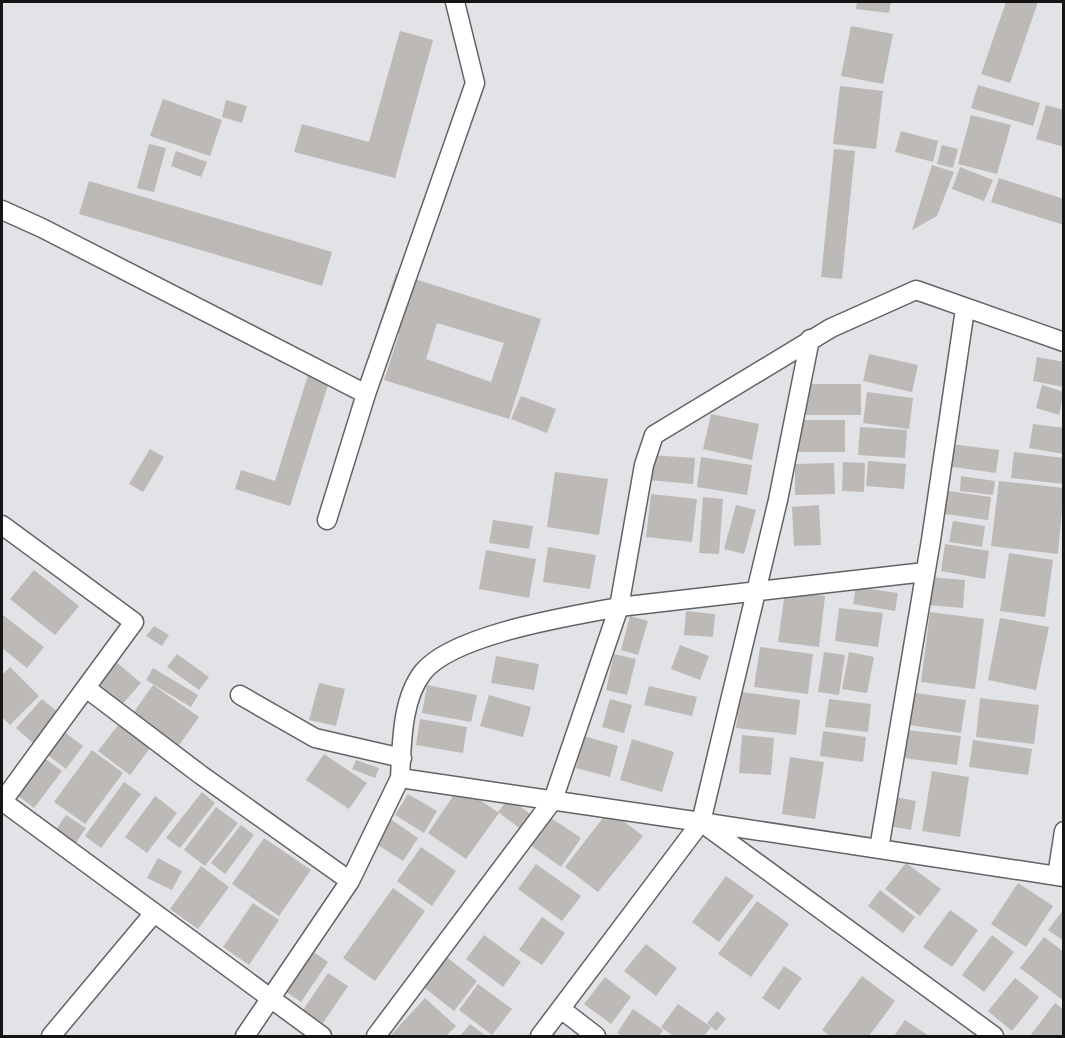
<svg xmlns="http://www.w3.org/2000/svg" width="1065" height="1038" font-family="'PT Sans',sans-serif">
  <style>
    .building { fill: #bcb9b6; fill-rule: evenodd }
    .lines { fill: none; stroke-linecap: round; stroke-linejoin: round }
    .street-casing { stroke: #616366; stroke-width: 21 }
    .street { stroke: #fff; stroke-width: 18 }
  </style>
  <rect width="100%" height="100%" fill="#e1e3e7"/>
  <path class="building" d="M857,2H891L889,13L856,9Z
    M1006,2H1038L1010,83L981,74Z
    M851,26L893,34L883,84L841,76Z
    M400,31L433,40L395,178L294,152L302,124L369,142Z
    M978,85L1040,103L1033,126L971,108Z
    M840,86L883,91L876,149L833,144Z
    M163,99L222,120L210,156L150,136Z
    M226,100L247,106L242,123L222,117Z
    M1046,105L1064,110V147L1036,139Z
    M971,115L1011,125L997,174L958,164Z
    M901,131L938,141L933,162L895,152Z
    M149,144L166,148L154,192L137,188Z
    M942,145L958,149L953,168L937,164Z
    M834,149L855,151L842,279L821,277Z
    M176,151L207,162L201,177L171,166Z
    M932,165L954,172L937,216L912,230Z
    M960,167L993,180L984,201L952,189Z
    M999,178L1064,199V225L991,202Z
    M89,181L332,252L322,286L79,214Z
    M396,273L541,319L509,419L384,380L399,334L378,328ZM437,323L504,343L491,382L426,359Z
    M869,354L918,365L912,392L863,381Z
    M1037,357L1064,362V387L1033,381Z
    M308,375L329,382L290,506L235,489L241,470L275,481Z
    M806,384H861V415H806Z
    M1042,385L1064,392L1059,415L1036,408Z
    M867,392L913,398L909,429L863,423Z
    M521,396L556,409L547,433L511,419Z
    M711,414L759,424L752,460L703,449Z
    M799,420H845V452H798Z
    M1033,424L1064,428V454L1029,448Z
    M860,427L907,430L905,458L858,455Z
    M943,443L999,450L996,473L940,465Z
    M150,449L164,457L143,492L129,484Z
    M1014,452L1064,458V484L1011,478Z
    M650,455L695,458L693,484L648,480Z
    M701,457L752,465L747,495L697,487Z
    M868,461L906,464L904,489L866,486Z
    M843,462L865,463L864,492L842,491Z
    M834,463L835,494L795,495V464Z
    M555,472L608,479L599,535L547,527Z
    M961,476L995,481L993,495L960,491Z
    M999,481L1064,488L1058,554L991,546Z
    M948,491L991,497L988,520L945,514Z
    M651,494L697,499L692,542L646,537Z
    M703,497L723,499L719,554L699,553Z
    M736,505L756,510L744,554L724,549Z
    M819,505L821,545L794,546L792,507Z
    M493,520L533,526L529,549L489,543Z
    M953,521L985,526L982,547L949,542Z
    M945,544L989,551L985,579L941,571Z
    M548,547L596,555L590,589L543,582Z
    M486,550L536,559L529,598L479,589Z
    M1009,553L1053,560L1045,617L1000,611Z
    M34,570L79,606L55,635L10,599Z
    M929,577L965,580L963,608L927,605Z
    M856,587L898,593L895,611L853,604Z
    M785,592L825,596L819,647L778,642Z
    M839,608L883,613L878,647L835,641Z
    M686,611L715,614L713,637L684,635Z
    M930,612L984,619L975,689L921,682Z
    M3,615L44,647L27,668L2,648Z
    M630,616L648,621L638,655L621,650Z
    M1000,618L1049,627L1036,690L988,680Z
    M154,626L169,635L162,646L146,636Z
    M680,645L709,656L700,680L671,669Z
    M760,647L813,654L808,694L754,687Z
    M824,652L845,655L839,695L818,692Z
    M849,652L874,657L867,693L842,689Z
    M177,654L209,677L199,690L167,667Z
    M614,654L636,659L627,695L606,690Z
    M496,656L539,664L534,690L491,683Z
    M115,661L141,683L118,709L92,686Z
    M10,667L39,696L10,725L2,717V675Z
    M153,668L198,695L191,707L146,680Z
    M319,683L345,689L336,726L309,720Z
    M153,685L199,717L177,748L131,716Z
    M427,685L477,695L471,722L422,713Z
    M649,686L697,697L692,716L644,705Z
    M741,692L800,700L796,735L736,728Z
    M915,693L966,700L961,733L910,725Z
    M489,695L531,707L523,737L480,726Z
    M980,698L1039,705L1034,744L976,737Z
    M42,699L61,715L35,745L16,728Z
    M610,699L632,705L624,733L602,727Z
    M829,699L871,704L868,732L825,727Z
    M420,719L467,727L463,753L416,745Z
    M119,724L150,748L130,775L98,751Z
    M58,727L83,746L66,769L41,750Z
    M907,730L961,736L957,765L904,758Z
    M823,731L866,737L863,762L820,756Z
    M742,735L774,738L771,775L739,773Z
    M584,736L618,746L610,777L576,768Z
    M632,739L674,752L662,792L620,780Z
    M973,740L1032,749L1028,775L969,767Z
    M92,750L123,773L85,824L54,802Z
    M324,754L367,783L349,809L306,780Z
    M40,755L62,771L34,808L12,791Z
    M790,757L824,762L815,819L782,814Z
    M356,760L379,768L375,778L352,769Z
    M932,771L969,777L960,837L922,831Z
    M124,782L141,794L101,848L85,836Z
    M460,786L499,813L466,859L428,833Z
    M202,792L215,803L180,848L166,838Z
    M408,794L437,811L424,833L395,815Z
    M155,796L177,813L147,853L125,837Z
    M895,797L916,801L911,830L889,826Z
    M509,798L533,816L522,830L498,812Z
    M216,807L238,823L205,866L184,850Z
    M609,810L643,836L598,892L565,867Z
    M66,815L86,828L73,847L53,834Z
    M548,816L581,838L561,867L529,844Z
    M389,818L418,838L403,861L373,842Z
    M241,825L254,835L225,874L211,863Z
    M264,838L311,870L279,916L232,884Z
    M421,847L456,871L432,906L397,881Z
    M158,858L182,871L172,890L147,878Z
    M906,863L941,889L920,916L885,889Z
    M536,864L581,896L562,921L518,889Z
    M201,866L229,887L198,929L170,909Z
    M726,876L754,896L719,942L692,922Z
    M1018,883L1053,906L1026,947L991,924Z
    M393,888L425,911L375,981L343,958Z
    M880,890L915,917L903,933L868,906Z
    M757,901L789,924L751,977L718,954Z
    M253,903L279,920L249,965L223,947Z
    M1064,909V941L1048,930Z
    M950,910L978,930L952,967L923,947Z
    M542,917L565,933L542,965L519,950Z
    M484,935L521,962L503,987L466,959Z
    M992,935L1014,952L984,992L962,975Z
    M1044,937L1064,952V1001L1020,968Z
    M646,944L677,968L656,996L624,971Z
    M311,950L328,962L301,1002L283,990Z
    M444,955L477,981L454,1011L421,985Z
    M784,966L802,978L779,1010L762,998Z
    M328,973L348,986L323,1023L303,1010Z
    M862,976L895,1001L869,1036H830L822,1030Z
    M605,977L631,997L611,1024L584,1004Z
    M1015,978L1039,997L1012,1031L988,1011Z
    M478,984L512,1009L492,1035L459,1010Z
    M425,998L456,1026L446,1036H390Z
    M1055,1003L1064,1010V1036H1030Z
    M678,1004L711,1027L704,1036H673L661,1027Z
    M633,1009L663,1030L659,1036H622L617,1033Z
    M717,1011L726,1019L716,1031L707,1023Z
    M905,1020L929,1036H894Z
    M470,1024L486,1036H460Z"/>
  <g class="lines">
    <defs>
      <path id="street" d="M2,210L42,228L366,394
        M327,520L366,394L475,83L455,2
        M2,525L134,622L2,802
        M925,572L619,607L644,465L654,435L831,328L916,290L1064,342
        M86,688L201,775L350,881
        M240,695L315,738L402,758
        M2,801L322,1036
        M705,825L994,1036
        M879,849L931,540L965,309
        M1057,876L1064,831
        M561,1009L596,1036
        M51,1036L154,913
        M245,1036L350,881L400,778L701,822L778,500L810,339
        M376,1036L553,800L619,607C571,616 454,634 423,672C401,700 402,745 400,778
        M540,1036L701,822L1064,877"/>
    </defs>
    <use href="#street" class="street-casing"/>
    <use href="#street" class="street"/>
  </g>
  <rect width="1065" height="1038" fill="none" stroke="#151516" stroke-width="6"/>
</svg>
